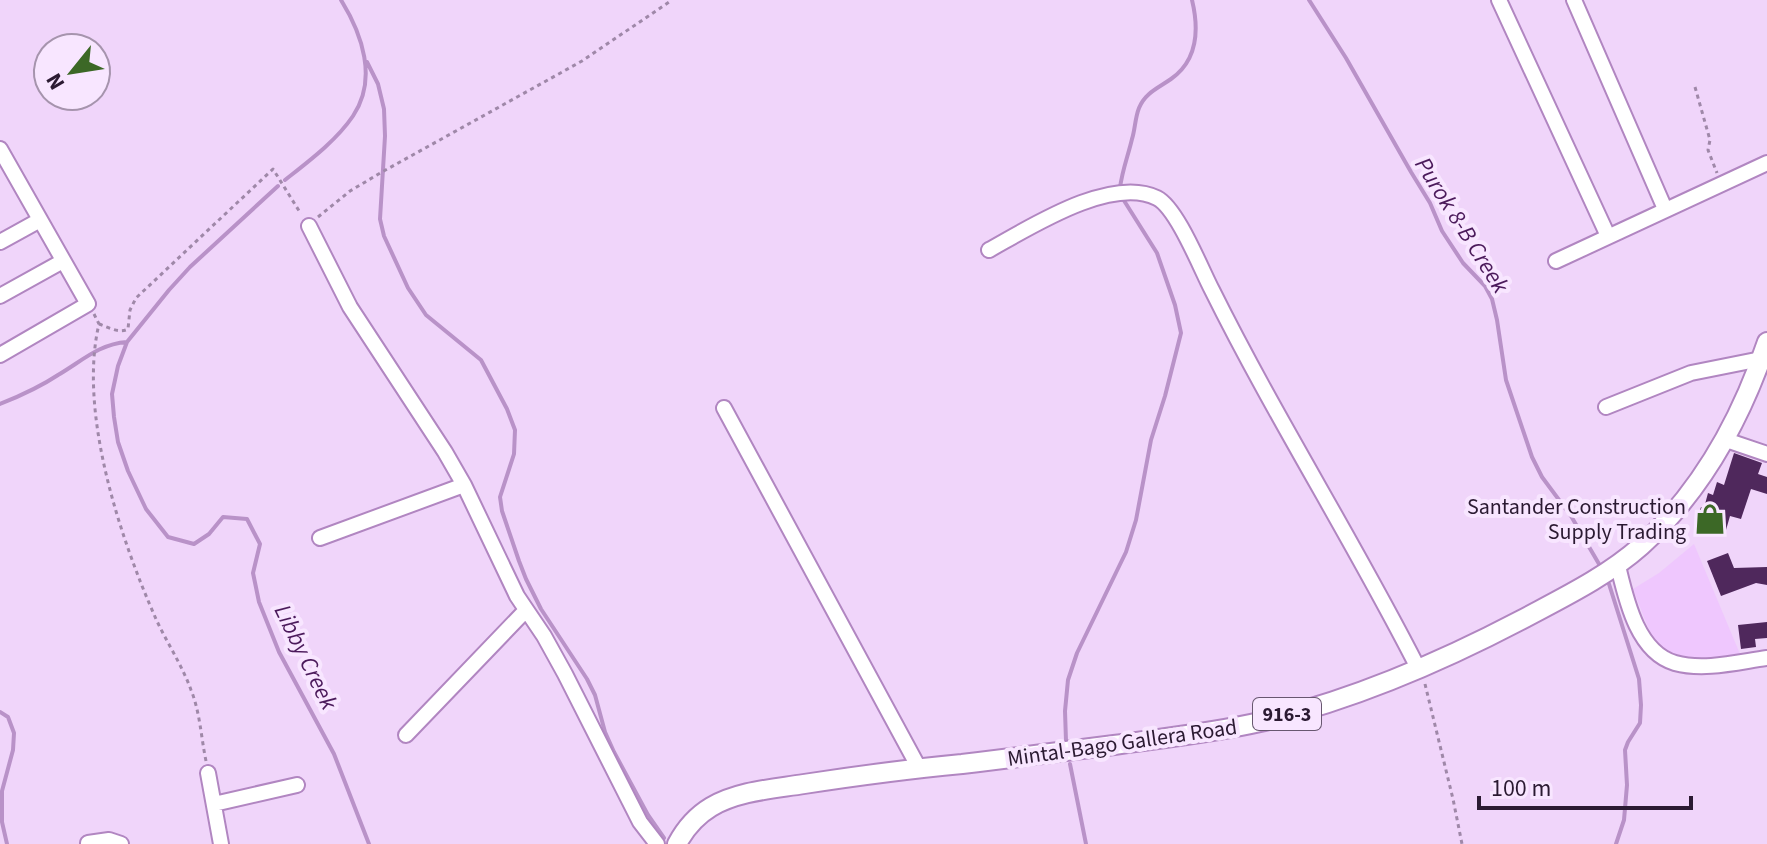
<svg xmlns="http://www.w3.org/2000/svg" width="1767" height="844" font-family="'Source Sans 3',sans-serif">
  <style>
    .built { fill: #efc7fe }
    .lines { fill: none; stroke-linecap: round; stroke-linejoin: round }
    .stream { stroke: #b992c8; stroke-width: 4 }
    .building { fill: #4f285c }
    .minor-casing { stroke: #b186c1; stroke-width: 18 }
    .major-casing { stroke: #b186c1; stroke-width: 22 }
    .path { stroke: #9f88a8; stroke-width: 3; stroke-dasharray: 4 4; stroke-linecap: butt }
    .minor { stroke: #fff; stroke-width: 14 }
    .major { stroke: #fff; stroke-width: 18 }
    .labels { text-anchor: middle; stroke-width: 8; stroke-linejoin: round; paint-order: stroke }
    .shield { fill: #f8e6ff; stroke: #685770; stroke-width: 2 }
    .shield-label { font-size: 20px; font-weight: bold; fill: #2b1a32 }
    .poi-label { font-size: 22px; fill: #2b1a32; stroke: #f8e6ff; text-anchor: end }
    .street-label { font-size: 22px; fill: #2b1a32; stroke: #f8e6ff }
    .water-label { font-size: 24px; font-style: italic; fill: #4b1a5b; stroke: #f8e6ff }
  </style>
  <rect width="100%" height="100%" fill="#f0d5fa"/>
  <path class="built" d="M1694,544L1740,654L1705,659L1686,657L1672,654L1661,646L1651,634L1645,620L1633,589L1659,573Z"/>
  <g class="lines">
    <path class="stream" d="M1309,0L1346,58L1411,172L1430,203L1442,231L1463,263L1485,286L1492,299L1497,320L1506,380L1532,457L1542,477L1571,516L1599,564
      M367,62L378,84L384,109L385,136L380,219L384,236L408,288L426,315L481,360L507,409L515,430L514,454L500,497L502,511L519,561L526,579L541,609L587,679L595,695L605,732L614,752L648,815L664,838
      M285,180C309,161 336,141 353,116C378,79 362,34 341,0
      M278,186L190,267L169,290L127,342L118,366L112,394L114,417L118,442L128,471L146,509L168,537L194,544L209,534L223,517L247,519L260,544L253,573L259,602L279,652L334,754L369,844
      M1120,188C1122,171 1128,156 1132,139C1135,130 1135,118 1139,108C1145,93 1158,88 1171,79C1198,60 1199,29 1192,0
      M0,404C20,396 40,387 58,375C82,361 99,344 127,342
      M1609,584L1639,679L1641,705L1640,723L1628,742L1625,750L1627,785L1624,820L1616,844
      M0,712L8,717L14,733L13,750L2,791V822L7,844
      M1066,741L1065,711L1068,680L1077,653L1126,552L1136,520L1151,440L1165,396L1181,333L1175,305L1157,253L1123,199
      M1070,764L1086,844"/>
  </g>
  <path class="building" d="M1734,453L1762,463L1758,474L1767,477V494L1751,489L1741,519L1730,516L1726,530L1718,527L1717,532L1695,525L1701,507L1704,508L1708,493L1713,495L1717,482L1724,485Z
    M1728,553L1734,568L1767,567V585L1756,583L1721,596L1707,561Z
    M1767,622V638L1755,639L1756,647L1741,649L1738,625Z"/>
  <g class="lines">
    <defs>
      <path id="minor" d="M1499,0L1608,236
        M1574,0L1665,209
        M0,149L88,304L0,355
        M309,226L350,307L445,452L464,485L517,596L544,636L565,674L640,822L657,844
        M0,242L40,220
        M989,250C1029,228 1111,175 1157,198C1177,208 1201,269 1212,290C1276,419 1353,540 1418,668
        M1556,261L1767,163
        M0,296L63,261
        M1606,407L1691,373L1761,359
        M724,408L919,768
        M1726,440L1767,454
        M320,538L464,485
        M1618,566C1626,599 1637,652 1675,663C1704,671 1738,662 1767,658
        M406,735L526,610
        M208,773L221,844
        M214,804L297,785
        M88,843L109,840L121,844"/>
      <path id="major" d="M677,844C685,829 696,816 711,807C738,791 773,789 804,784C856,776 909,769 962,764C1013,758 1064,751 1114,745C1163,738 1212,733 1260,722C1350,701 1439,663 1521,620C1562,598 1606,577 1641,546C1702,491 1741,419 1767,342"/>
    </defs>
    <use href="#minor" class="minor-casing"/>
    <use href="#major" class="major-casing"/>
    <path class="path" d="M1695,87L1710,140L1708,150L1717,173
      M318,217L350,191L382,172L582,61L672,0
      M94,314L99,324C78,412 120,538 156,619C167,643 182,665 191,690C200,712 201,737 206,761
      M99,324C108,327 119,334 128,329L130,310L136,298L273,169L301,214
      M1425,684L1453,799L1462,844"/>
    <use href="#minor" class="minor"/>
    <use href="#major" class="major"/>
  </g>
  <defs>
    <symbol id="shop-bare" viewBox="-9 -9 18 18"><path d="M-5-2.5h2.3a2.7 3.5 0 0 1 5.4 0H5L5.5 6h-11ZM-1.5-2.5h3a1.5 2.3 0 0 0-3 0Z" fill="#3c6826" stroke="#f8e6ff" stroke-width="2.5" paint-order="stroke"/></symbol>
  </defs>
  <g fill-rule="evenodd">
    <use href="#shop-bare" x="1688" y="497" width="44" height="44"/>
  </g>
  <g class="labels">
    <rect class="shield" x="1253" y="698" width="68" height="32" rx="6"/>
    <g class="shield-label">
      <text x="1287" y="721">916-3</text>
    </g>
    <g class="poi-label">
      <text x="1686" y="514">Santander Construction<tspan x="1686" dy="25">Supply Trading</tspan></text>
    </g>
    <g class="street-label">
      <text transform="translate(1122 742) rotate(-8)" y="8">Mintal-Bago Gallera Road</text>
    </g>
    <g class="water-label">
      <text transform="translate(1462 225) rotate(58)" y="8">Purok 8-B Creek</text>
      <text transform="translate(306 657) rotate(64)" y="8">Libby Creek</text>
    </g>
  </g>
  <g transform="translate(72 72) rotate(240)"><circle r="38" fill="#f8e6ff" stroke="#a694ad" stroke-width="2"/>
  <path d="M0-6L14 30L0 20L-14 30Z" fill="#3c6826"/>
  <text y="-12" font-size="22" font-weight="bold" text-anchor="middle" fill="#2b1a32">N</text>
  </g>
  <path d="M1479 796v12h212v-12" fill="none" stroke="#2b1a32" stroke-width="4"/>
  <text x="1491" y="796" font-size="24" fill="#2b1a32" stroke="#f8e6ff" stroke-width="6" paint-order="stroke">100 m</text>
</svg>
